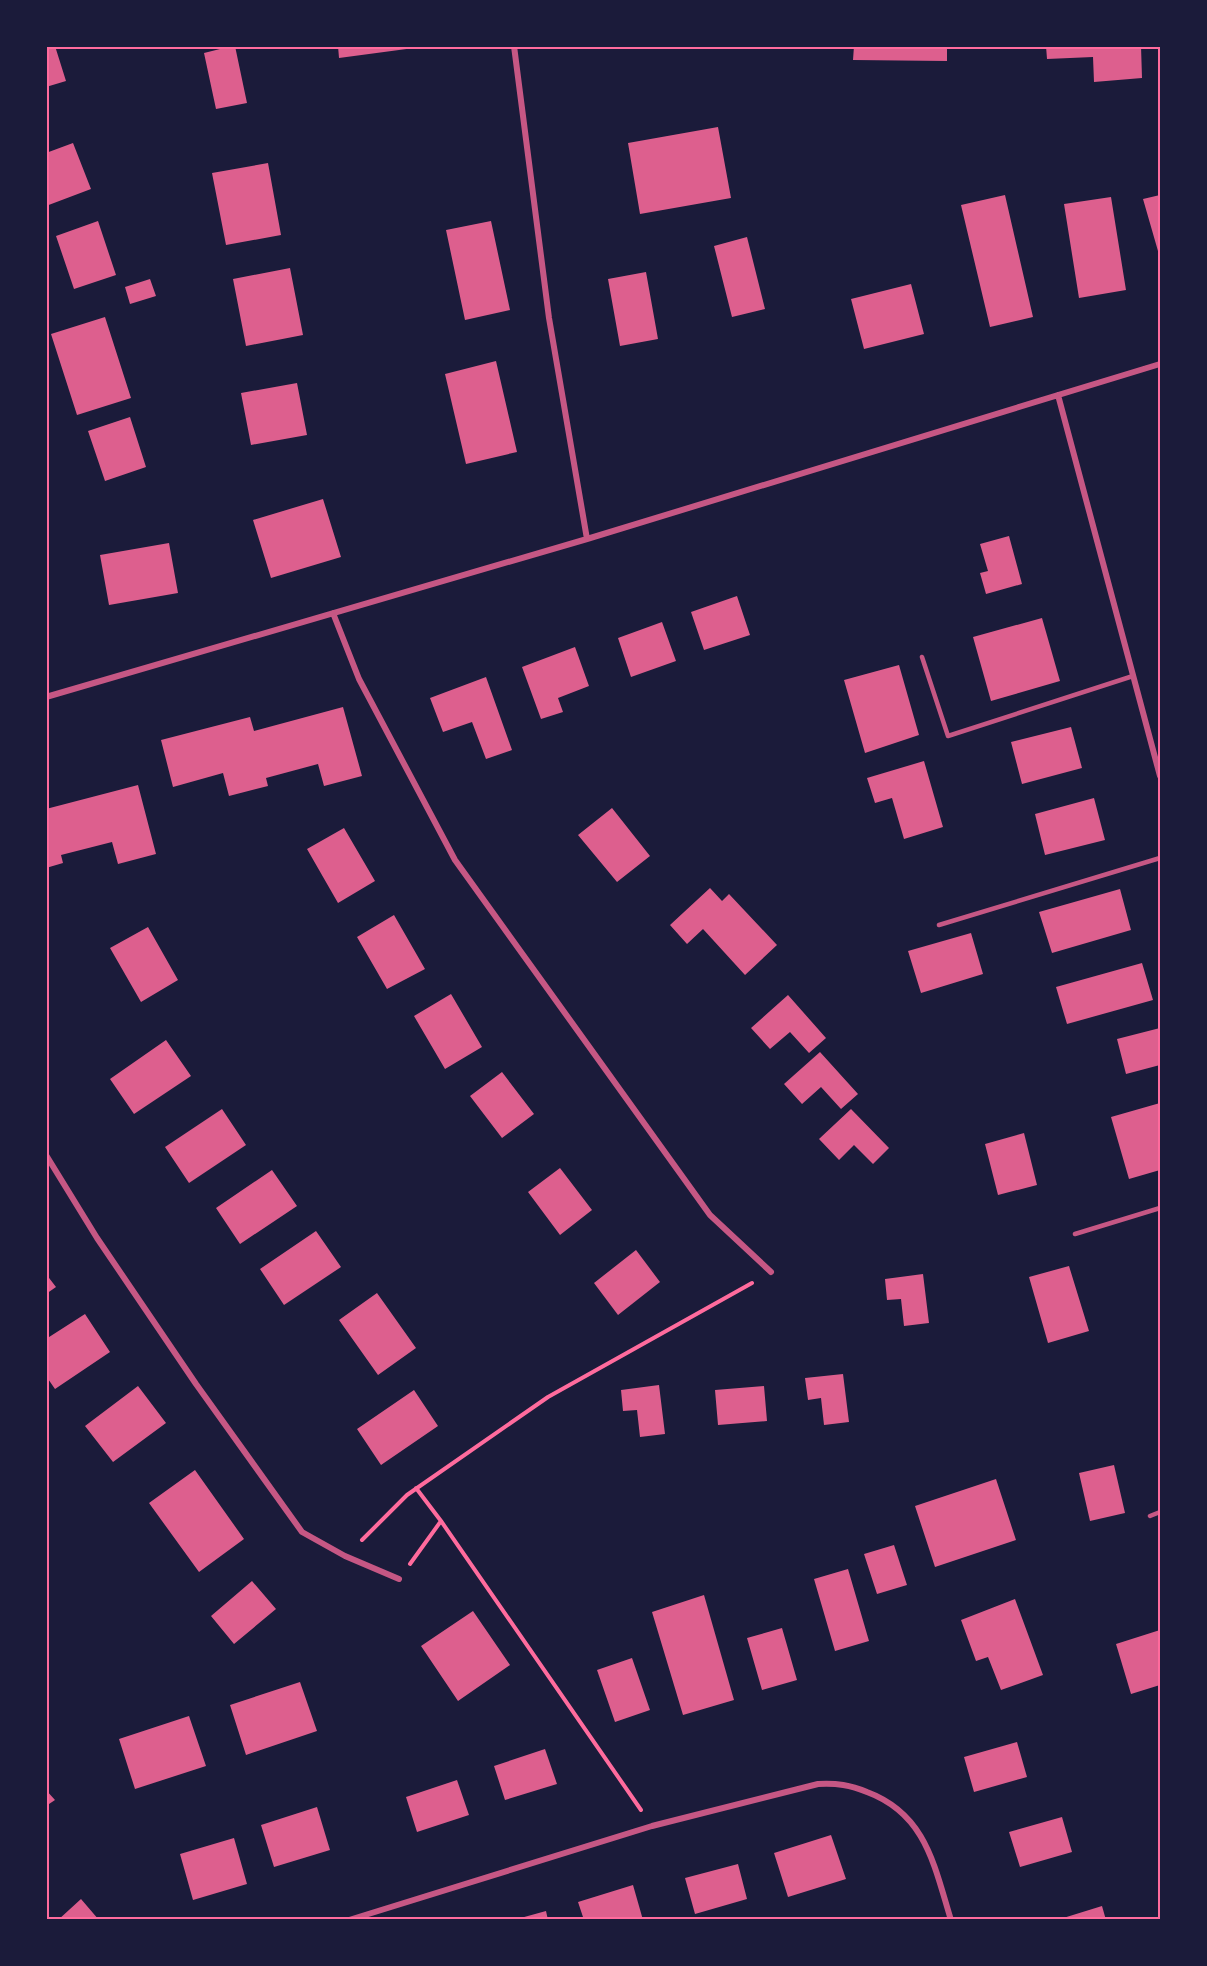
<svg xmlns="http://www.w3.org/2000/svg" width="1207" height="1966" font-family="'IBM Plex Sans',sans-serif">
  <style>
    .building { fill: #dd5f8e }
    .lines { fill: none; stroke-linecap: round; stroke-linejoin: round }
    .path { stroke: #ff6b9d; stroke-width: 4 }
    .service { stroke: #c65784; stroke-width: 4.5 }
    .minor { stroke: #c65784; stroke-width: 6 }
    .neatline { fill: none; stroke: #ff6b9d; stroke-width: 2 }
  </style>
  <rect width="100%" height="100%" fill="#1b1b3a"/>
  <path class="building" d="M46,46H55L66,81L46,87Z
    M232,46H235L247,103L216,109L204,53Z
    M338,46H414V48L339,58Z
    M854,46H947V61L853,60Z
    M1046,46H1141L1142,78L1094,82L1093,57L1047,59Z
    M718,127L731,198L640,214L628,143Z
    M73,143L91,189L46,206V153Z
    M268,163L281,235L226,245L212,173Z
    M1005,195L1033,317L990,327L961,205Z
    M1160,195V258L1143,199Z
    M1111,197L1126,290L1079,298L1064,204Z
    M98,221L116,275L74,289L56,236Z
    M491,221L510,310L465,320L446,230Z
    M747,237L765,309L732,317L714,246Z
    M290,268L303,335L246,346L233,279Z
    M646,272L658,339L620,346L608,279Z
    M150,279L156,296L130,304L125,287Z
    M911,284L924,334L864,349L851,299Z
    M105,317L131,398L77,415L51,334Z
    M496,361L517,452L466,464L445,374Z
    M297,383L307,435L251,445L241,393Z
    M130,417L146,467L105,481L88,431Z
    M323,499L341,557L271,578L253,520Z
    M1009,536L1022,584L986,594L980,573L988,571L980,544Z
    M169,543L178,593L109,605L100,555Z
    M737,596L750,635L704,650L691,612Z
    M1042,618L1060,681L991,701L973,637Z
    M662,622L676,661L631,677L618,638Z
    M575,647L589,686L558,698L563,712L541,719L522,667Z
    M899,665L919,735L865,753L844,680Z
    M486,677L512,750L486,759L472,722L443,732L430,698Z
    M343,707L362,776L324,786L318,764L266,778L268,786L229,796L223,773L173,787L161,740L250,717L254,731Z
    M1071,727L1082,768L1022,784L1011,742Z
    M924,761L943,827L904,839L892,798L875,803L867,778Z
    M138,785L156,854L118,864L112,842L61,855L63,863L46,868V809Z
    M1094,798L1105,840L1045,855L1035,814Z
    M612,808L650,856L617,882L578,835Z
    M344,828L375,881L338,903L307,849Z
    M710,888L722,901L729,894L777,945L745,975L703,929L687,944L670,925Z
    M1120,889L1131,930L1052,953L1039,912Z
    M394,915L425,969L387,989L357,937Z
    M148,927L178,980L141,1002L110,948Z
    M971,933L983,974L921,993L908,951Z
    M1142,963L1153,1000L1067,1024L1056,987Z
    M451,994L482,1047L445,1069L414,1016Z
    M788,995L826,1038L809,1053L790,1032L770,1049L751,1028Z
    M1160,1028V1065L1126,1074L1117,1039Z
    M166,1040L191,1076L134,1114L110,1079Z
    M820,1052L858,1094L841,1109L821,1087L802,1104L784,1084Z
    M502,1072L534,1114L502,1138L470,1096Z
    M1160,1103V1170L1129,1179L1111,1117Z
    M222,1109L246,1145L189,1183L165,1147Z
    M851,1109L889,1148L873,1164L854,1145L839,1160L819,1139Z
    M1024,1133L1037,1185L998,1195L985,1144Z
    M560,1168L592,1210L560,1235L528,1192Z
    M272,1170L297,1206L240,1244L216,1208Z
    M316,1231L341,1267L284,1305L260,1269Z
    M636,1250L660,1282L618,1315L594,1283Z
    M1069,1266L1089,1331L1048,1343L1029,1277Z
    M46,1274L56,1287L46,1294Z
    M923,1274L929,1323L904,1326L901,1299L887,1300L885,1279Z
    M377,1293L416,1348L378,1375L339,1320Z
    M85,1314L110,1352L55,1389L46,1376V1339Z
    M843,1374L849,1422L824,1425L821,1398L808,1400L805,1378Z
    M659,1385L665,1434L640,1437L637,1410L623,1411L621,1390Z
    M138,1386L166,1423L113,1462L85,1426Z
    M764,1386L767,1421L718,1425L715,1390Z
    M414,1390L438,1426L381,1465L357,1429Z
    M1114,1465L1125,1513L1090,1521L1079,1473Z
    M195,1470L244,1539L199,1572L149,1503Z
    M996,1479L1016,1540L935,1567L915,1506Z
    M894,1545L907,1585L877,1594L864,1554Z
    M848,1569L869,1641L835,1651L814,1579Z
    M252,1581L276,1609L234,1644L211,1616Z
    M704,1595L734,1700L683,1715L652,1612Z
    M1015,1599L1043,1675L1001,1690L988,1657L976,1661L961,1620Z
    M473,1611L510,1665L458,1701L421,1646Z
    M782,1628L797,1680L762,1690L747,1638Z
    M1160,1630V1685L1131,1694L1116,1644Z
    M632,1658L650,1710L615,1722L597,1670Z
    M300,1682L317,1731L246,1755L230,1705Z
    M189,1716L206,1766L135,1789L119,1739Z
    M1017,1742L1027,1777L974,1792L964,1757Z
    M545,1749L557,1784L505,1800L494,1766Z
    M457,1780L469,1815L417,1832L406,1797Z
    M46,1790L55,1800L46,1806Z
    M317,1807L330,1850L274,1867L261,1825Z
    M1062,1817L1072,1852L1020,1867L1009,1832Z
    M831,1835L846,1879L788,1897L774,1853Z
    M234,1838L247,1884L193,1900L180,1854Z
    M738,1864L747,1899L695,1914L685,1878Z
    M633,1885L643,1920H584L578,1902Z
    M81,1899L99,1920H58Z
    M1102,1906L1106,1920H1060V1919Z
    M546,1911L548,1920H517V1919Z"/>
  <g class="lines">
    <path class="path" d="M416,1488L441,1521
      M362,1540L407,1495L548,1397L752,1283
      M410,1564L441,1521L641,1810"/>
    <path class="service" d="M922,657L948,736L1133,676
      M939,925L1160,858
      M1075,1234L1160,1208
      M1150,1516L1160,1512"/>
    <path class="minor" d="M514,46L549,318L587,539
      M1058,395L1160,776
      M333,613L359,679L455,860L710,1215L771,1272
      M46,697L587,539L1160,364
      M46,1155L97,1238L196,1384L302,1532L345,1556L399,1579
      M349,1920L652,1826L818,1784C837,1783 850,1785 867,1792C926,1814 934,1865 951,1920"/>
  </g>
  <rect width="1207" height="1966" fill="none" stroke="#1b1b3a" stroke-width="96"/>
  <rect x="48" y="48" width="1111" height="1870" class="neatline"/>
</svg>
